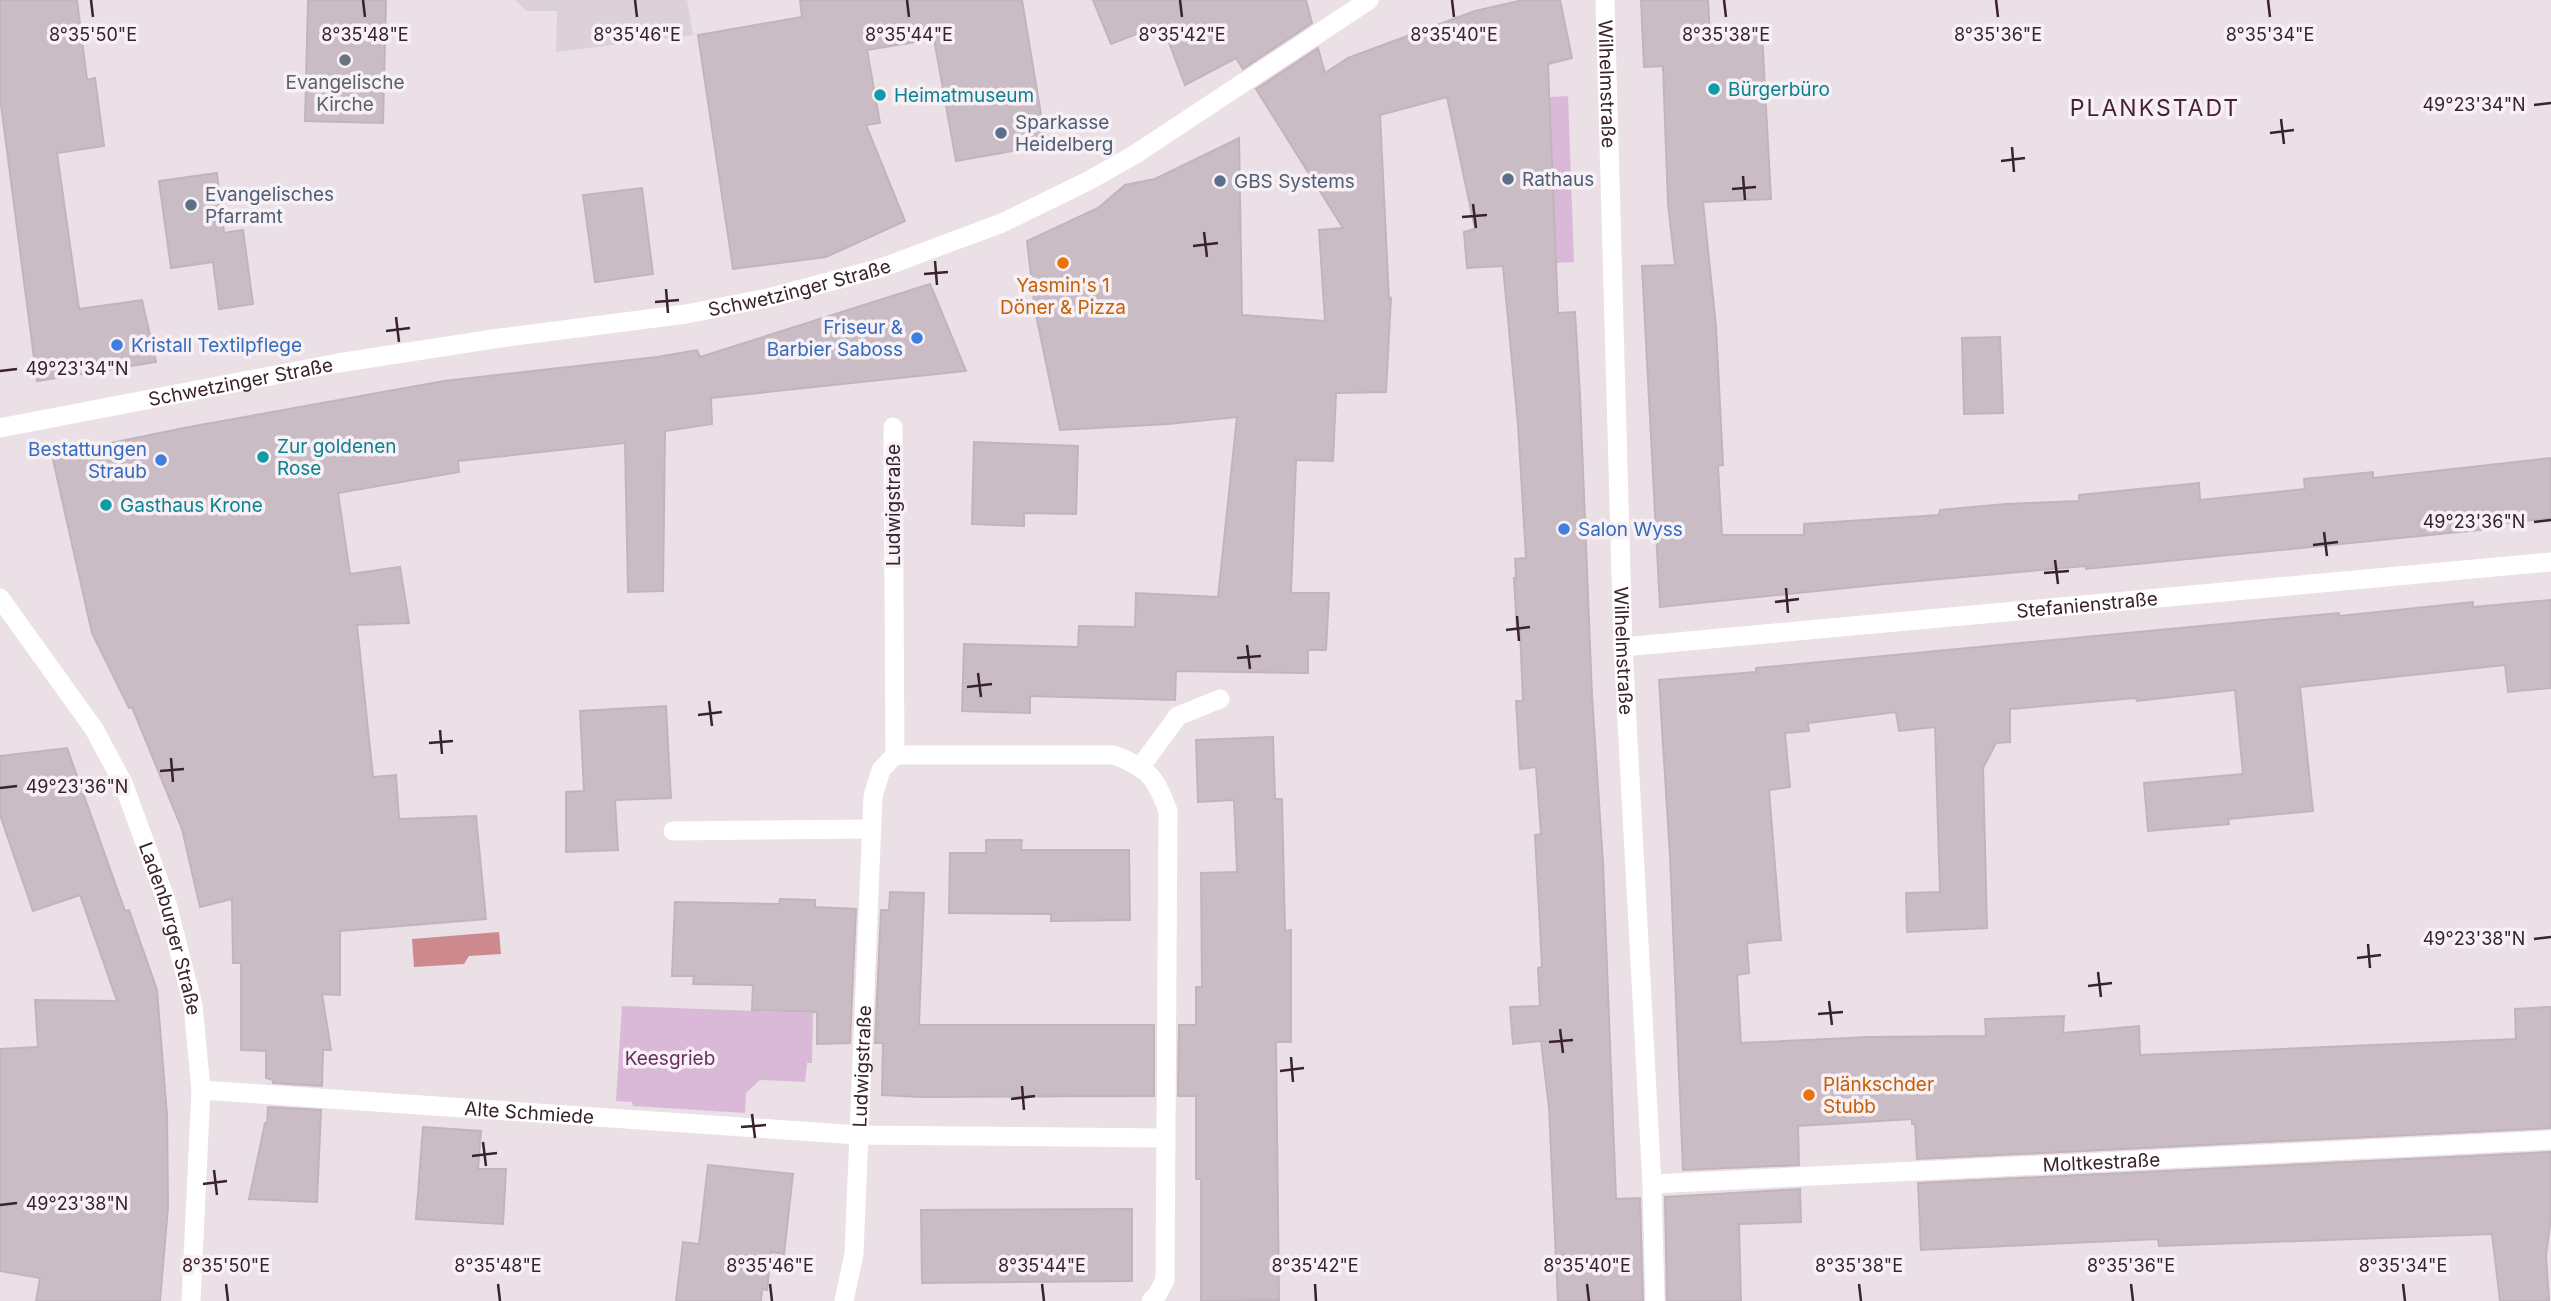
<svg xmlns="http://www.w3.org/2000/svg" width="2551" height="1301" font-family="Inter,sans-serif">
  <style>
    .built { fill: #ddd1d9 }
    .green { fill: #dab9d8 }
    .water { fill: #cc8a8e }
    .building { fill: #cabcc5; stroke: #c3b3bd; stroke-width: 2 }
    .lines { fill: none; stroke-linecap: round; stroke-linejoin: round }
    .minor { stroke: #fff; stroke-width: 19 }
    .tertiary { stroke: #fff; stroke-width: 19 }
    .ticks { fill: none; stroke: #39222d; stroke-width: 2.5 }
    .worship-dot { fill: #6b7280; stroke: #f7f0f5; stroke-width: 2.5 }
    .culture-dot { fill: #0f9aa8; stroke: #f7f0f5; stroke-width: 2.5 }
    .service-dot { fill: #5c6f8a; stroke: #f7f0f5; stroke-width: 2.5 }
    .food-dot { fill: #e8710a; stroke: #f7f0f5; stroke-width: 2.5 }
    .shop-dot { fill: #3f7fe0; stroke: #f7f0f5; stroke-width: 2.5 }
    .labels { text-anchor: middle; stroke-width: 7; stroke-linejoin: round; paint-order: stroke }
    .worship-label { font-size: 19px; fill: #5b616d; stroke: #f7f0f5 }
    .street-label { font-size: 19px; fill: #39222d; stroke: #f7f0f5 }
    .culture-label { font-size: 19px; fill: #0d838f; stroke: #f7f0f5; text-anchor: start }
    .service-label { font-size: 19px; fill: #4e5e75; stroke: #f7f0f5; text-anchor: start }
    .food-label { font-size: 19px; fill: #c56008; stroke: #f7f0f5 }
    .shop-label { font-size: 19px; fill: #366cbe; stroke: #f7f0f5; text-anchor: end }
    .park-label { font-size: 19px; fill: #6d2e62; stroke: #f7f0f5 }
    .quarter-label { font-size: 23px; letter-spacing: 2px; fill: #491f32; stroke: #f7f0f5 }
    .ticks-label { font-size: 18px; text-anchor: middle; fill: #39222d; stroke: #f7f0f5; stroke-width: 7; stroke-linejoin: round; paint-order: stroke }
  </style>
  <rect width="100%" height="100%" fill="#eae0e6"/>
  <path class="built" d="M515,0H687L693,35L556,52L557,11H527Z"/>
  <path class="green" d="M1568,96L1574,262L1556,263L1549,97Z
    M622,1006L813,1013L812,1063H807L805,1082L760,1080L746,1093L745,1113L633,1106L632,1102L616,1101Z"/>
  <path class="water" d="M499,932L501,954L469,956L464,964L414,967L412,939Z"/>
  <path class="building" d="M0,0H77L87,80L95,78L104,146L57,153L79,309L142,300L156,362L37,381L0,97Z
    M308,0H386L383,123L305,121Z
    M800,0H1022L1046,145L956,161L934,39L867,50L880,123L866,125L905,221L826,257L733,269L698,35L802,17Z
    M1093,0H1306L1312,23L1243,69L1236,58L1185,85L1162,24L1111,44Z
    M1523,0H1560L1572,58L1548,64L1558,313L1575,312L1580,395L1592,696L1603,863L1616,1199L1640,1198L1643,1301H1558L1549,1108L1541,1041L1513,1044L1510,1007L1540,1006L1538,968L1542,967L1535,835L1541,834L1536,767L1520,769L1516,701H1523L1520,630H1517L1514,578H1516L1515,559L1526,558L1518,425L1503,266L1467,268L1464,232L1475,229L1447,97L1380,115L1389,299L1391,298L1386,392L1336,393L1333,461L1296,460L1291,593H1329L1326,650H1308V673L1176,671L1175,700L1030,696V713L962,711L964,644L1078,647L1079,626L1135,627L1136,593L1218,597L1237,417L1168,424L1060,430L1035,310L1027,241L1098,208L1125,185L1155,179L1239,138L1242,315L1325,321L1319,230L1343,228L1256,89L1318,48L1325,73L1348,58L1475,11Z
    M1641,0H1708L1710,36L1762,33L1771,199L1703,202L1716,326L1723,465L1718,466L1722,535H1804V524L1939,515L1940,510L2006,504L2079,501V495L2199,483L2200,500L2305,489L2304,479L2373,472V478L2551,458V518L2488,525V529L2311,547L2086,569V566L1885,584L1660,607L1642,266L1675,265L1668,204L1663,66L1644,67Z
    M217,173L224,233L243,230L253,304L219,309L213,262L171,268L159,181Z
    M642,188L653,274L595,282L583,195Z
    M930,284L966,371L711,398L712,424L665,431L663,591L628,592L625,443L458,461L459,472L338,493L350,574L400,567L409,623L357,625L373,777L396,775L399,819L476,816L486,919L340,931V995L322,994L331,1050H323L322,1086L273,1083V1080L266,1078V1051L241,1050V963H233L232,899L200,907L182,829L132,707L129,708L92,633L52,455L189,427L444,381L657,357L697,350L700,357Z
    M2000,337L2003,413L1964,414L1962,338Z
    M974,442L1078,446L1076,514L1024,513V526L972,524Z
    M2551,600V688L2508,692L2505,665L2300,687L2313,811L2228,819L2229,824L2148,831L2144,783L2243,774L2235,690L2137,701L2136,698L2010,709V742L1996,743L1983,768L1987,928L1907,932L1906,893L1940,892L1935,727L1899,731L1896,712L1808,723L1809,731L1785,733L1790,787L1769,790L1781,940L1747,943L1749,973L1737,975L1741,1043L1870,1037L1986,1036L1985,1019L2064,1016L2063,1033L2139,1026L2140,1055L2516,1039L2515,1009L2551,1007V1128L1917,1159L1915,1124H1912V1119L1798,1126L1799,1165L1683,1170L1670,856L1659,680L1756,672V668L2339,613V616L2473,602V607Z
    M666,706L671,798L615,800L618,850L566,852V792L584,791L580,711Z
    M1273,737L1275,799H1282L1285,931L1291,930V1042H1276L1279,1300L1201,1301V1179H1196V1096H1178L1179,1025H1196V987H1202L1201,873L1237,872L1234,800L1198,802L1196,740Z
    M67,748L125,911L129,910L157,990L167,1115L168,1207L160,1301H36L40,1278L0,1271V1049L38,1047L35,1000L117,1001L80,895L33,911L0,815V756Z
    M986,840H1022L1021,850H1129L1130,920L1051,921V914L949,913L950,853H986Z
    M890,892L924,893L919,1025H1154V1096L921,1097L882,1095L883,1043H875L881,910H889Z
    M780,899L815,900V907L856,909L850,1043L817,1044V1012L752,1010L753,985L693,984L694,976H672L675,902L779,904Z
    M268,1107L321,1110L317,1202L249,1199L265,1123H267Z
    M423,1127L481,1131L478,1169H506L503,1224L416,1219Z
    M2551,1152V1216L2546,1256L2549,1301H2500L2492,1234L2159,1246L2158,1239L1921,1250L1918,1183Z
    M708,1165L793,1174L784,1254L771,1252L767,1290L762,1289L761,1301H676L683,1242L699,1244Z
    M1800,1189L1801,1222L1739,1224L1741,1301H1667L1665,1197Z
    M1132,1209V1281L922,1283L921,1210Z"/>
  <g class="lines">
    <g class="minor">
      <path id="s1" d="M1605,0L1623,647L1652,1184L1655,1301"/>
      <path id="s2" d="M1623,647L2551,562"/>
      <path d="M895,755H1114C1149,769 1155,776 1168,811L1165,1280L1157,1295L1151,1301"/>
      <path d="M1141,766L1178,716L1220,699"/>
      <path d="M673,831L870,829"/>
      <path id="s3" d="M201,1090L859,1135L1165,1138"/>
      <path id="s4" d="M1652,1184L2551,1140"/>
      <path id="s5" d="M844,1301L854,1254L873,796L881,770L895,755L893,427"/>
    </g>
    <g class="tertiary">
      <path id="s6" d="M0,428L338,363L500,338L686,314L768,298L881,268L1002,223L1088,181L1134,155L1369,0"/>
      <path id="s7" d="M0,598L94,729L123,783L166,900L193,1005L201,1090L191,1301"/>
    </g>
  </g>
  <path class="ticks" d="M91,0L93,17M363,0L365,17M635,0L637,17M907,0L909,17M1180,0L1182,17M1452,0L1454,17M1724,0L1726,17M1996,0L1998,17M2268,0L2270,17M2534,105L2551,103M2281,119L2284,144M2270,133L2294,130M2012,147L2014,172M2001,161L2025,158M1743,176L1745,200M1732,189L1756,187M1473,204L1476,228M1462,217L1487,215M1204,232L1207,257M1193,246L1218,243M935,261L937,285M924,274L948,272M666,289L668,313M655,302L679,300M396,317L399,342M386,331L410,328M0,371L17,369M2534,522L2551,520M2324,532L2327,556M2313,545L2338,542M2055,560L2058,584M2044,573L2069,571M1786,588L1788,613M1775,602L1799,599M1517,616L1519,641M1506,630L1530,627M1247,645L1250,669M1237,658L1261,656M978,673L981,697M967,687L992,684M709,701L712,726M698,715L722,712M440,730L442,754M429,743L453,741M171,758L173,782M160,771L184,769M0,788L17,786M2534,939L2551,937M2368,944L2370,968M2357,958L2381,955M2098,972L2101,997M2088,986L2112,983M1829,1001L1832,1025M1818,1014L1843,1012M1560,1029L1563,1053M1549,1042L1573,1040M1291,1057L1293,1082M1280,1071L1304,1068M1022,1086L1024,1110M1011,1099L1035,1096M752,1114L755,1138M741,1127L766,1125M483,1142L486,1166M472,1156L497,1153M214,1170L217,1195M203,1184L227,1181M0,1205L17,1203M226,1284L228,1301M498,1284L500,1301M770,1284L772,1301M1042,1284L1044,1301M1315,1284L1316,1301M1587,1284L1589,1301M1859,1284L1861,1301M2131,1284L2133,1301M2403,1284L2405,1301"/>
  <circle class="worship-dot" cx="345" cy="60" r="7"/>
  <g class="culture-dot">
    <circle cx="1714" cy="89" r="7"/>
    <circle cx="880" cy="95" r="7"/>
    <circle cx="263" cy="457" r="7"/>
    <circle cx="106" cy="505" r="7"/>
  </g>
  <g class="service-dot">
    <circle cx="1001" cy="133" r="7"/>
    <circle cx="1508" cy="179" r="7"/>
    <circle cx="1220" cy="181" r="7"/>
    <circle cx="191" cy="205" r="7"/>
  </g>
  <g class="food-dot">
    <circle cx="1063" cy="263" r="7"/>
    <circle cx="1809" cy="1095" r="7"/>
  </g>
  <g class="shop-dot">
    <circle cx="917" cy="338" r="7"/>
    <circle cx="117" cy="345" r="7"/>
    <circle cx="161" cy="460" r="7"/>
    <circle cx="1564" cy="529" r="7"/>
  </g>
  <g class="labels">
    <g class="worship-label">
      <text x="345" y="89">Evangelische<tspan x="345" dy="22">Kirche</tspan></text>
    </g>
    <g class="street-label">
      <text dy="7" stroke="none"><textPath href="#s1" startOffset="84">Wilhelmstraße</textPath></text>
      <text dy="7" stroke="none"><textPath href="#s6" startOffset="812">Schwetzinger Straße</textPath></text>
      <text dy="7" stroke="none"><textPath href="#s6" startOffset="245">Schwetzinger Straße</textPath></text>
      <text transform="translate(893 505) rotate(-90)" y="7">Ludwigstraße</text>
      <text dy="7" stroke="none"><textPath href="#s2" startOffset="466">Stefanienstraße</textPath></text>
      <text dy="7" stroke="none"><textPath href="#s1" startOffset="651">Wilhelmstraße</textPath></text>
      <text dy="7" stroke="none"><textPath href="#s7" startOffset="376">Ladenburger Straße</textPath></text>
      <text dy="7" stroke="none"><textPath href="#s5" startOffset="236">Ludwigstraße</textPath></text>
      <text dy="7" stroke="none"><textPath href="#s3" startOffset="329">Alte Schmiede</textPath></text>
      <text dy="7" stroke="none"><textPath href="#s4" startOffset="450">Moltkestraße</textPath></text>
    </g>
    <g class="culture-label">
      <text x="1728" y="96">Bürgerbüro</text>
      <text x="894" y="102">Heimatmuseum</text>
      <text x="277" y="453">Zur goldenen<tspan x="277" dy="22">Rose</tspan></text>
      <text x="120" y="512">Gasthaus Krone</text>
    </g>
    <g class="service-label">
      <text x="1015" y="129">Sparkasse<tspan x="1015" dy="22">Heidelberg</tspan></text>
      <text x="1522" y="186">Rathaus</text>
      <text x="1234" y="188">GBS Systems</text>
      <text x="205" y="201">Evangelisches<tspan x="205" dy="22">Pfarramt</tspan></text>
    </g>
    <g class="food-label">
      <text x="1063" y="292">Yasmin's 1<tspan x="1063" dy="22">Döner &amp; Pizza</tspan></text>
      <text x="1823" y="1091" text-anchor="start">Plänkschder<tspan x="1823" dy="22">Stubb</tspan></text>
    </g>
    <g class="shop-label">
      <text x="903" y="334">Friseur &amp;<tspan x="903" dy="22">Barbier Saboss</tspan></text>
      <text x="131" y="352" text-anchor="start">Kristall Textilpflege</text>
      <text x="147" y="456">Bestattungen<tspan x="147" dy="22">Straub</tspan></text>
      <text x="1578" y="536" text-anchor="start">Salon Wyss</text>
    </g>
    <g class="park-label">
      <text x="670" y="1065">Keesgrieb</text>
    </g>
    <g class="quarter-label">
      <text x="2155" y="116">PLANKSTADT</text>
    </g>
  </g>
  <g class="ticks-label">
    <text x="93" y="41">8°35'50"E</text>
    <text x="365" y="41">8°35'48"E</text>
    <text x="637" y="41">8°35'46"E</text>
    <text x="909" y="41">8°35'44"E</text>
    <text x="1182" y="41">8°35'42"E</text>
    <text x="1454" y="41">8°35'40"E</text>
    <text x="1726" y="41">8°35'38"E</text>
    <text x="1998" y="41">8°35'36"E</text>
    <text x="2270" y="41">8°35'34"E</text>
    <text x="2474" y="111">49°23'34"N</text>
    <text x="77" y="375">49°23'34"N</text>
    <text x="2474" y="528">49°23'36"N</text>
    <text x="77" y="793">49°23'36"N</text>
    <text x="2474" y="945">49°23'38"N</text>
    <text x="77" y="1210">49°23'38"N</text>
    <text x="226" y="1272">8°35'50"E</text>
    <text x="498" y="1272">8°35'48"E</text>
    <text x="770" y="1272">8°35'46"E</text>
    <text x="1042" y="1272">8°35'44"E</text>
    <text x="1315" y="1272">8°35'42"E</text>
    <text x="1587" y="1272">8°35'40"E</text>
    <text x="1859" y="1272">8°35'38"E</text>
    <text x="2131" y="1272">8°35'36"E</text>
    <text x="2403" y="1272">8°35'34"E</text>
  </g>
</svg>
